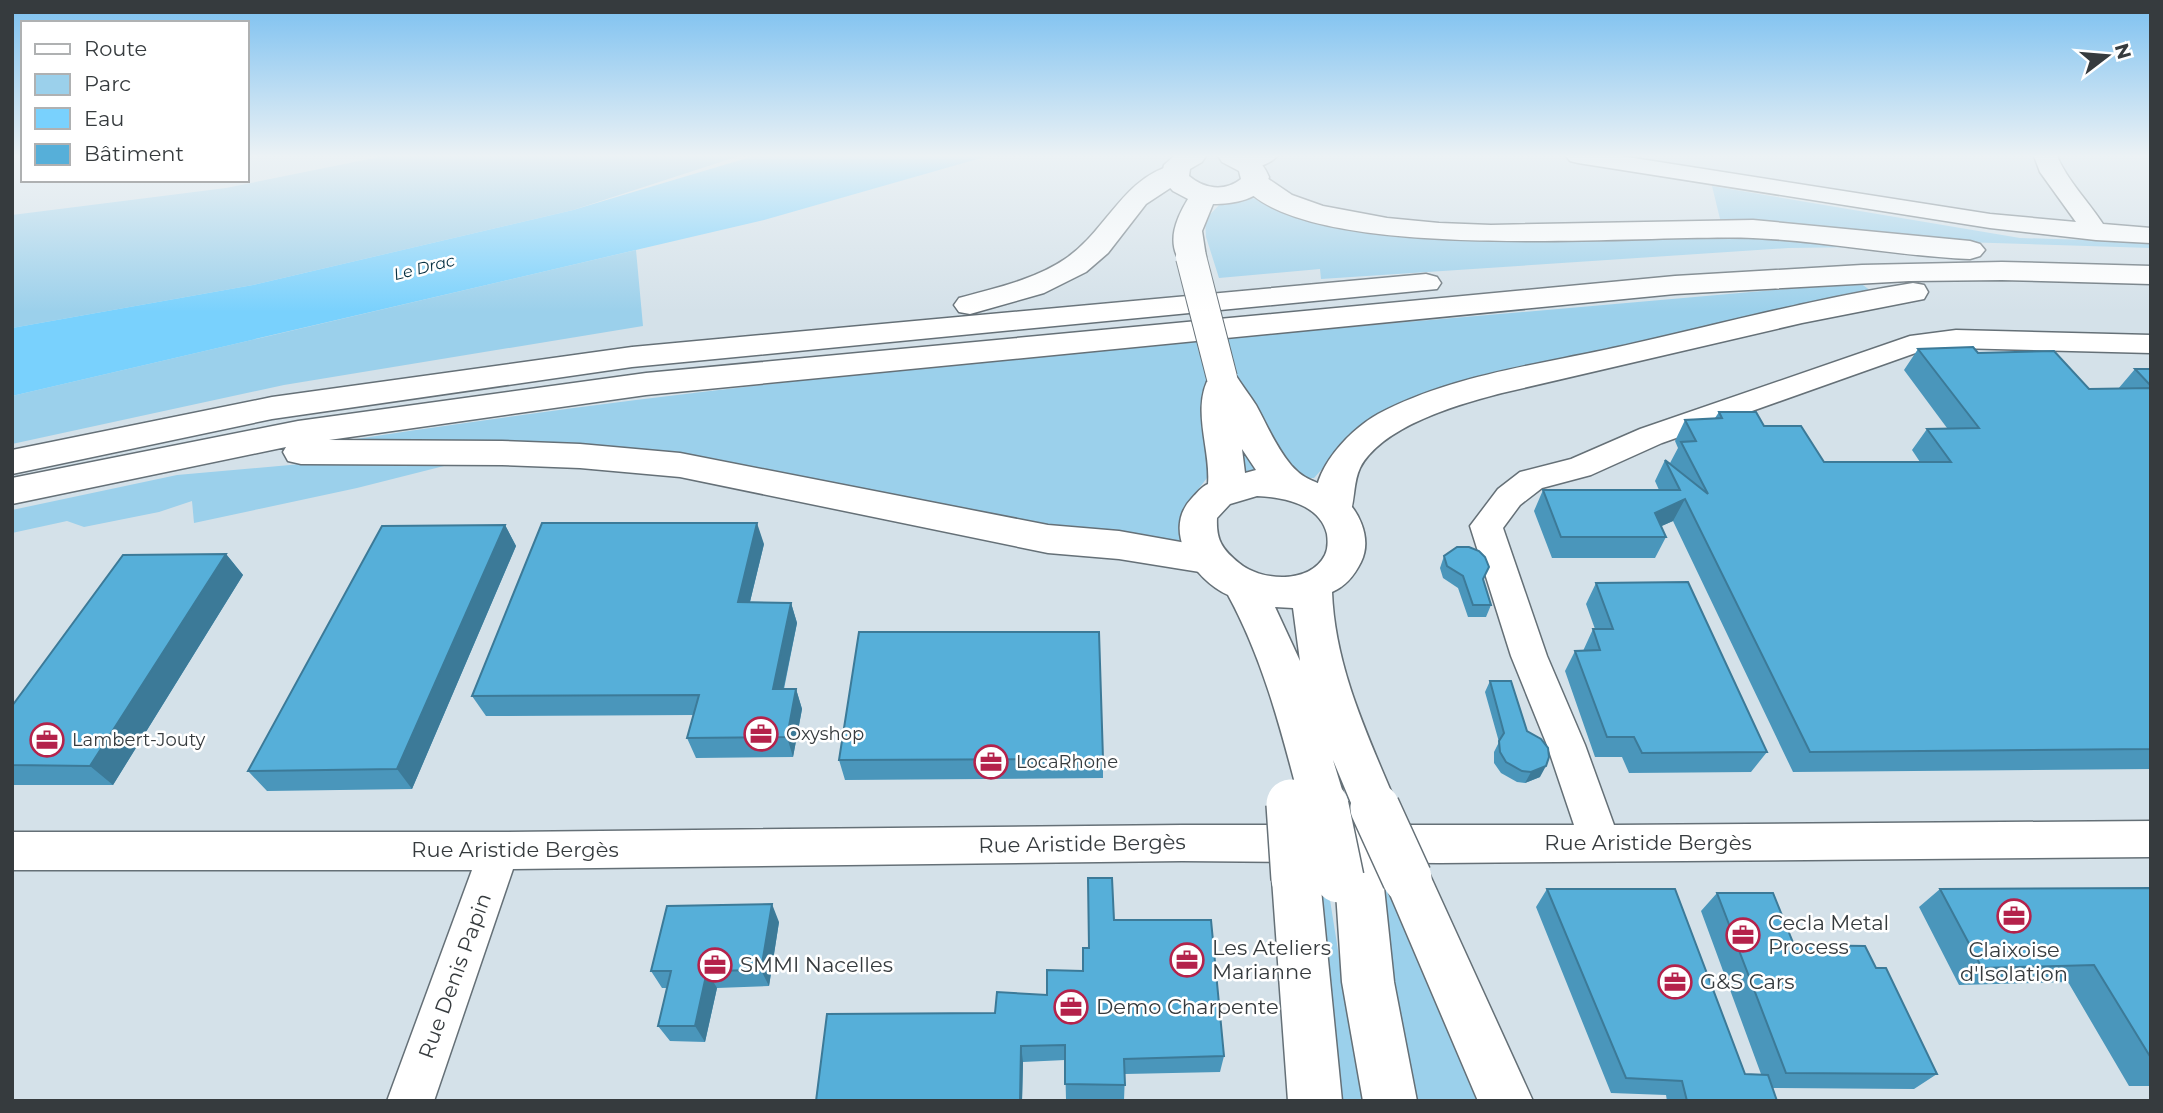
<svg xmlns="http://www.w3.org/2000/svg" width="2163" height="1113" font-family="Montserrat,sans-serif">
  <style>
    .green { fill: #9bd0eb }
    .water { fill: #79d1fd }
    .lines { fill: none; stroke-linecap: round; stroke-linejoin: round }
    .minor-casing { stroke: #657077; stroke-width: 3 }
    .major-casing { stroke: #657077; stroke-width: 3 }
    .highway-casing { stroke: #657077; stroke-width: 3 }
    .minor { fill: #fff; fill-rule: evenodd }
    .major { fill: #fff; fill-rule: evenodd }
    .highway { fill: #fff; fill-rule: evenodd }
    .major-bridge-far1-casing { stroke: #657077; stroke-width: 32; stroke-linecap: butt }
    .major-bridge-casing { stroke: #657077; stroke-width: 52; stroke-linecap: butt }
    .major-bridge-far1 { stroke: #fff; stroke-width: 30 }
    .major-bridge { stroke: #fff; stroke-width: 49 }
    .wall { fill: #4a96bb }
    .shaded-wall { fill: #3c7a98 }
    .building { fill: #56afd9; stroke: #3c7a98; stroke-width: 2 }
    .labels { text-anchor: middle; stroke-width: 5; stroke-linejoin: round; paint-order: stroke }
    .far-water-label { font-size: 16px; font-style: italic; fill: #052f41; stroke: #fff }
    .poi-label { font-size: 18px; fill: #363b3e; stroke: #fff; text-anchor: start }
    .near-street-label { font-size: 21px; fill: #363b3e; stroke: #fff }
    .near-poi-label { font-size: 21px; fill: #363b3e; stroke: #fff; text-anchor: start }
  </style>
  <rect width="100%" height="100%" fill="#d4e1e9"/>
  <path class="green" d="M384,156H739L573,210L253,285L12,328V215L226,188Z
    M1712,186L2020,238L2151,242V248L1962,242L1721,223Z
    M1252,198L1316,216L1404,234H1773L1860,247L1788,248L1321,279L1320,269L1219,278L1206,237L1205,220L1219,205Z
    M636,250L643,326L284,385L12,444V396Z
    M1863,285L1875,294L1411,400L1377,415L1356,431L1314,478H1207L1183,509L1179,545L1000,520L712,458L650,451L312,446C808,367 1309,332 1809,287Z
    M357,459L444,466L357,488L194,523L192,501L159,512L84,527L67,521L12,533V510L177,475Z
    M1385,858L1488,1101H1415L1369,867Z
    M1315,859L1326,875L1352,1038L1365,1101H1326Z"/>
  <path class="water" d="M754,156H988L764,220L12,396V328L253,285L573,210Z"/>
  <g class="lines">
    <defs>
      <path id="minor" d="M1242,156H1277C1269,166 1249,170 1238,167L1234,162Z
        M1566,156H1621L1990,214L2076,222L2040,172L2034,156H2057C2067,180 2088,201 2103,224L2151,228V243L2096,240L1990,228L1578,163L1570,161Z
        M1956,330L2151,335V353L1956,348L1924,350L1662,443L1591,475L1542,488L1520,505L1503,528L1547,656L1585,745L1614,825L2151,821V857L1440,863L1182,861L513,869L434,1101H387L472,870H12V832H499L1182,825H1574L1547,745L1511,656L1470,526L1498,489L1520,472L1571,459L1640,429L1910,336Z"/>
      <path id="major" d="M1174,156H1206L1202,162L1190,169L1189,176C1204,189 1225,192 1241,179L1239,171L1222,162L1218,156C1243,156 1258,150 1269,177C1263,200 1233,204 1213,204L1202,231L1206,257L1201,263L1191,266L1181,263C1166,242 1176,219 1188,199L1173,191L1161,178L1164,165Z
        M1223,371L1235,374C1241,384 1249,394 1256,405C1268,427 1275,445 1291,465C1307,483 1317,480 1336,492C1358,506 1373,538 1361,562C1354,576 1346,586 1332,592C1335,669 1369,738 1398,808L1391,822L1375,828L1359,822L1333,760L1347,806L1340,820L1324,826L1308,820L1301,806C1282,734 1264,661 1228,595C1194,580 1161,530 1192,498C1197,493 1201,487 1208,484C1211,449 1190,407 1211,374ZM1242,449L1256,470L1245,473ZM1257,496C1283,497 1320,504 1327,534C1328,541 1328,549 1325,555C1310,585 1260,581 1239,563C1222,549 1216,540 1217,518L1230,504ZM1275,607L1293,608L1300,661Z
        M1359,855L1376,861L1383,878L1390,862L1407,856L1424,862L1533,1101H1478L1383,878L1394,982L1417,1101H1363L1342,982L1335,877L1342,861Z
        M1296,857L1313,863L1320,879L1342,1101H1288L1272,879L1279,863Z"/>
      <path id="highway" d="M1174,165L1184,167L1188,173L1184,179L1146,204L1108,253L1086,272L1044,293L970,314L959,312L954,305L959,298C995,288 1034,280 1065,259C1106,232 1123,177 1174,165Z
        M1254,174L1264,176L1292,195L1323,206L1387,218L1439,223L1491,225L1753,220L1970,241L1980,244L1985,250L1980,256L1970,259C1897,256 1826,241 1753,238C1651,233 1300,268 1240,182L1244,176Z
        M2002,262L2151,266V284L2002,280L1909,281L1675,294L646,395L329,440L502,441L580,444L680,453L1048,525L1119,531L1220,549L1225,559L1220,569L1206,573L1119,559L1048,553L680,477L580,468L502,465L301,464L288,461L283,452L286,447L12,504V478L298,421L646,373L1675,276L1862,265Z
        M1426,274L1437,277L1441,283L1437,289L632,367L272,419L12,474V450L272,397L632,347Z
        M1913,283L1924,285L1928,292L1924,299L1802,323L1502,393C1459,404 1382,426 1360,468C1352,485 1356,505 1347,520L1334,524L1321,520C1299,482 1347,431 1378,414C1452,375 1537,365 1618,347C1716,325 1813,299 1913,283Z"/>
    </defs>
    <use href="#minor" class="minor-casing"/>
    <use href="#major" class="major-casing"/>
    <use href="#highway" class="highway-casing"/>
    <use href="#minor" class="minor"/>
    <use href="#major" class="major"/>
    <use href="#highway" class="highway"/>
    <defs>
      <path id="major-bridge-far1" d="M1191,257L1222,378"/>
      <path id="major-bridge" d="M1291,804L1296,879
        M1324,806L1339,878
        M1375,808L1407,878"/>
    </defs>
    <use href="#major-bridge-far1" class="major-bridge-far1-casing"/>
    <use href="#major-bridge" class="major-bridge-casing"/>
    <use href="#major-bridge-far1" class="major-bridge-far1"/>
    <use href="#major-bridge" class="major-bridge"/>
  </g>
  <path class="wall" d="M1918,349L1978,353L2089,389H2118L2135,369H2151V769L1793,772L1673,521L1661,526L1666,537L1655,558H1552L1534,511L1543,490H1659L1655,481L1665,460L1670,463L1678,448L1675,441L1685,420L1715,418L1719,412L1764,426L1824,462H1920L1912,450L1927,429L1947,428L1904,370Z
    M505,525L516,546L412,789L267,791L248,771Z
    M764,544L750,602L791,603L797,623L784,689H796L802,709L793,757L696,758L687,738L693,715L486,716L472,696Z
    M226,554L243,575L113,785H12V706Z
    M1444,556L1483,581L1491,605L1486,617H1468L1458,588L1443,578L1440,568Z
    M1596,583L1767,752L1751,772L1629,773L1622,757H1595L1565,671L1575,651H1583L1593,629H1595L1586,604Z
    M1490,681L1540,777L1525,783L1517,782L1501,773L1494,763V752L1499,742L1485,692Z
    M1103,759V778L845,780L839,760Z
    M2151,888V1086H2129L2068,982L1959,985L1919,907L1940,889Z
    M1547,889L1745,1074H1761L1701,911L1717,893L1794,945L1876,968L1937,1074L1914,1089L1773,1088L1777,1101H1667L1666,1095L1611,1093L1536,907Z
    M1114,920L1224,1056L1220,1072L1125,1074L1124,1100L1066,1099L1065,1060L1023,1062L1022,1101H816L995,1013L1047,995L1083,971L1088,948Z
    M779,922L769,986L717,988L705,1042L670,1041L658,1026L667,988H662L651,971Z"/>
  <path class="shaded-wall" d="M1685,499L1673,521L1644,534L1655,513Z
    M757,523L764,544L745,622L738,602Z
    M505,525L516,546L412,789L397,769Z
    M226,554L243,575L113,785L90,766Z
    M791,603L797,623L779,710L773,689Z
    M796,689L802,709L793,757L787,737Z
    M1546,766L1540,777L1525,783L1531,772Z
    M772,904L779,922L769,986L761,970Z
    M707,971L717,988L705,1042L695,1026Z
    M1021,1046L1023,1062L1022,1101H1020Z"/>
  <path class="building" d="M1973,347L1978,353L2054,351L2089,389L2151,388V749L1810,752L1685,499L1655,513L1666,537H1561L1543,490H1680L1665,460L1708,494L1681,442L1696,441L1685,420L1722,418L1719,412H1756L1764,426H1801L1824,462H1951L1927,429L1979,428L1918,349Z
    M2135,369H2151V386Z
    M542,523H757L738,602L791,603L773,689H796L787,737L687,738L699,695L472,696Z
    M505,525L397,769L248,771L382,526Z
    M1457,547H1469L1479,551L1485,557L1489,567L1483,579L1491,605H1473L1463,576L1447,566L1444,556Z
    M226,554L90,766L12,765V706L123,555Z
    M1688,582L1767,752L1642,753L1634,737H1607L1575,651L1600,650L1593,629H1613L1596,583Z
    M859,632H1099L1103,759L839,760Z
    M1490,681H1511L1527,731L1541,739L1548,748L1549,757L1546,766L1531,772L1522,771L1506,762L1500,752L1499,741L1504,733Z
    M1088,878H1112L1114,920H1211L1224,1056L1124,1059L1125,1085L1065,1084V1045L1021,1046L1020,1101H816L827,1014L995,1013L997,992L1047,995V970L1083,971V948H1089Z
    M2151,888V1058L2094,965L1982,968L1940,889Z
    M1547,889H1675L1745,1074L1768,1075L1777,1101H1687L1682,1081L1626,1078Z
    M1717,893H1773L1794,945L1865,946L1876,968H1886L1937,1074L1786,1073Z
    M772,904L761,970L707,971L695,1026H658L671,971H651L667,906Z"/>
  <linearGradient id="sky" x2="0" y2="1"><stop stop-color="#7bc0f0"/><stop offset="0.5" stop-color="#ecf2f5"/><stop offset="1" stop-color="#ecf2f5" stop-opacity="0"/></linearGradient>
  <rect width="2163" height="312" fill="url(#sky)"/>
  <defs>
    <symbol id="office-ring" viewBox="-11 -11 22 22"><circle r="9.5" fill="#fff" stroke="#b4224b" stroke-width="1.5"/><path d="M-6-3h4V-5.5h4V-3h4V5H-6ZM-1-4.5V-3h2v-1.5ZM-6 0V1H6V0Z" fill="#b4224b"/></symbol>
  </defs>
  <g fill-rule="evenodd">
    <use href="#office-ring" x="742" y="715" width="38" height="38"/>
    <use href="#office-ring" x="28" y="721" width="38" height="38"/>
    <use href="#office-ring" x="972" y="743" width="38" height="38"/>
    <use href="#office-ring" x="1995" y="897" width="38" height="38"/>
    <use href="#office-ring" x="1724" y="916" width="38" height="38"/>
    <use href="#office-ring" x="1168" y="941" width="38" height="38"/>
    <use href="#office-ring" x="696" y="946" width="38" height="38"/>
    <use href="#office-ring" x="1656" y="963" width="38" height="38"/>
    <use href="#office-ring" x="1052" y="988" width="38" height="38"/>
  </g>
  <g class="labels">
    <g class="far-water-label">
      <text transform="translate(424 267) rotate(-14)" y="6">Le Drac</text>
    </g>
    <g class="poi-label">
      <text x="786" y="740">Oxyshop</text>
      <text x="72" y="746">Lambert-Jouty</text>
      <text x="1016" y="768">LocaRhone</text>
    </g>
    <g class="near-street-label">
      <text x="1648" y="850">Rue Aristide Bergès</text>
      <text transform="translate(1082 844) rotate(-1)" y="7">Rue Aristide Bergès</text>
      <text x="515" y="857">Rue Aristide Bergès</text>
      <text transform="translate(455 976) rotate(-70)" y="7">Rue Denis Papin</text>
    </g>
    <g class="near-poi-label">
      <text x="1768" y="930">Cecla Metal<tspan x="1768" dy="24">Process</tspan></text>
      <text x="1212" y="955">Les Ateliers<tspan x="1212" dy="24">Marianne</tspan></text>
      <text x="2014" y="957" text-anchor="middle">Claixoise<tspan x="2014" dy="24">d'Isolation</tspan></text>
      <text x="740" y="972">SMMI Nacelles</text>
      <text x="1700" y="989">G&amp;S Cars</text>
      <text x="1096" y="1014">Demo Charpente</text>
    </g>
  </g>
  <rect width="2163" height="1113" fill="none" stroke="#363b3e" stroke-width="28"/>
  <rect x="21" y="21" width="228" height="161" fill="#ffffff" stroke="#afb1b2" stroke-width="2"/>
  <rect x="35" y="44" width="35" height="10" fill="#ffffff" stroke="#afb1b2" stroke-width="2"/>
  <text x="84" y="56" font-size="21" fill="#363b3e">Route</text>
  <rect x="35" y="74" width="35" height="21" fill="#9bd0eb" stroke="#afb1b2" stroke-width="2"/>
  <text x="84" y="91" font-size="21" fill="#363b3e">Parc</text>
  <rect x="35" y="108" width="35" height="21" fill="#79d1fd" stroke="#afb1b2" stroke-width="2"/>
  <text x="84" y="126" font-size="21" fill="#363b3e">Eau</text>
  <rect x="35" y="144" width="35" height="21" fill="#56afd9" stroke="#afb1b2" stroke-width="2"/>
  <text x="84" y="161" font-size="21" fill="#363b3e">Bâtiment</text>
  <g transform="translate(2107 56) rotate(74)" stroke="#ffffff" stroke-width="5" paint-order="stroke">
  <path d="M0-5L12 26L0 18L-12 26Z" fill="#363b3e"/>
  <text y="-10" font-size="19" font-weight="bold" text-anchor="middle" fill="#363b3e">N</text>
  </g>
</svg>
